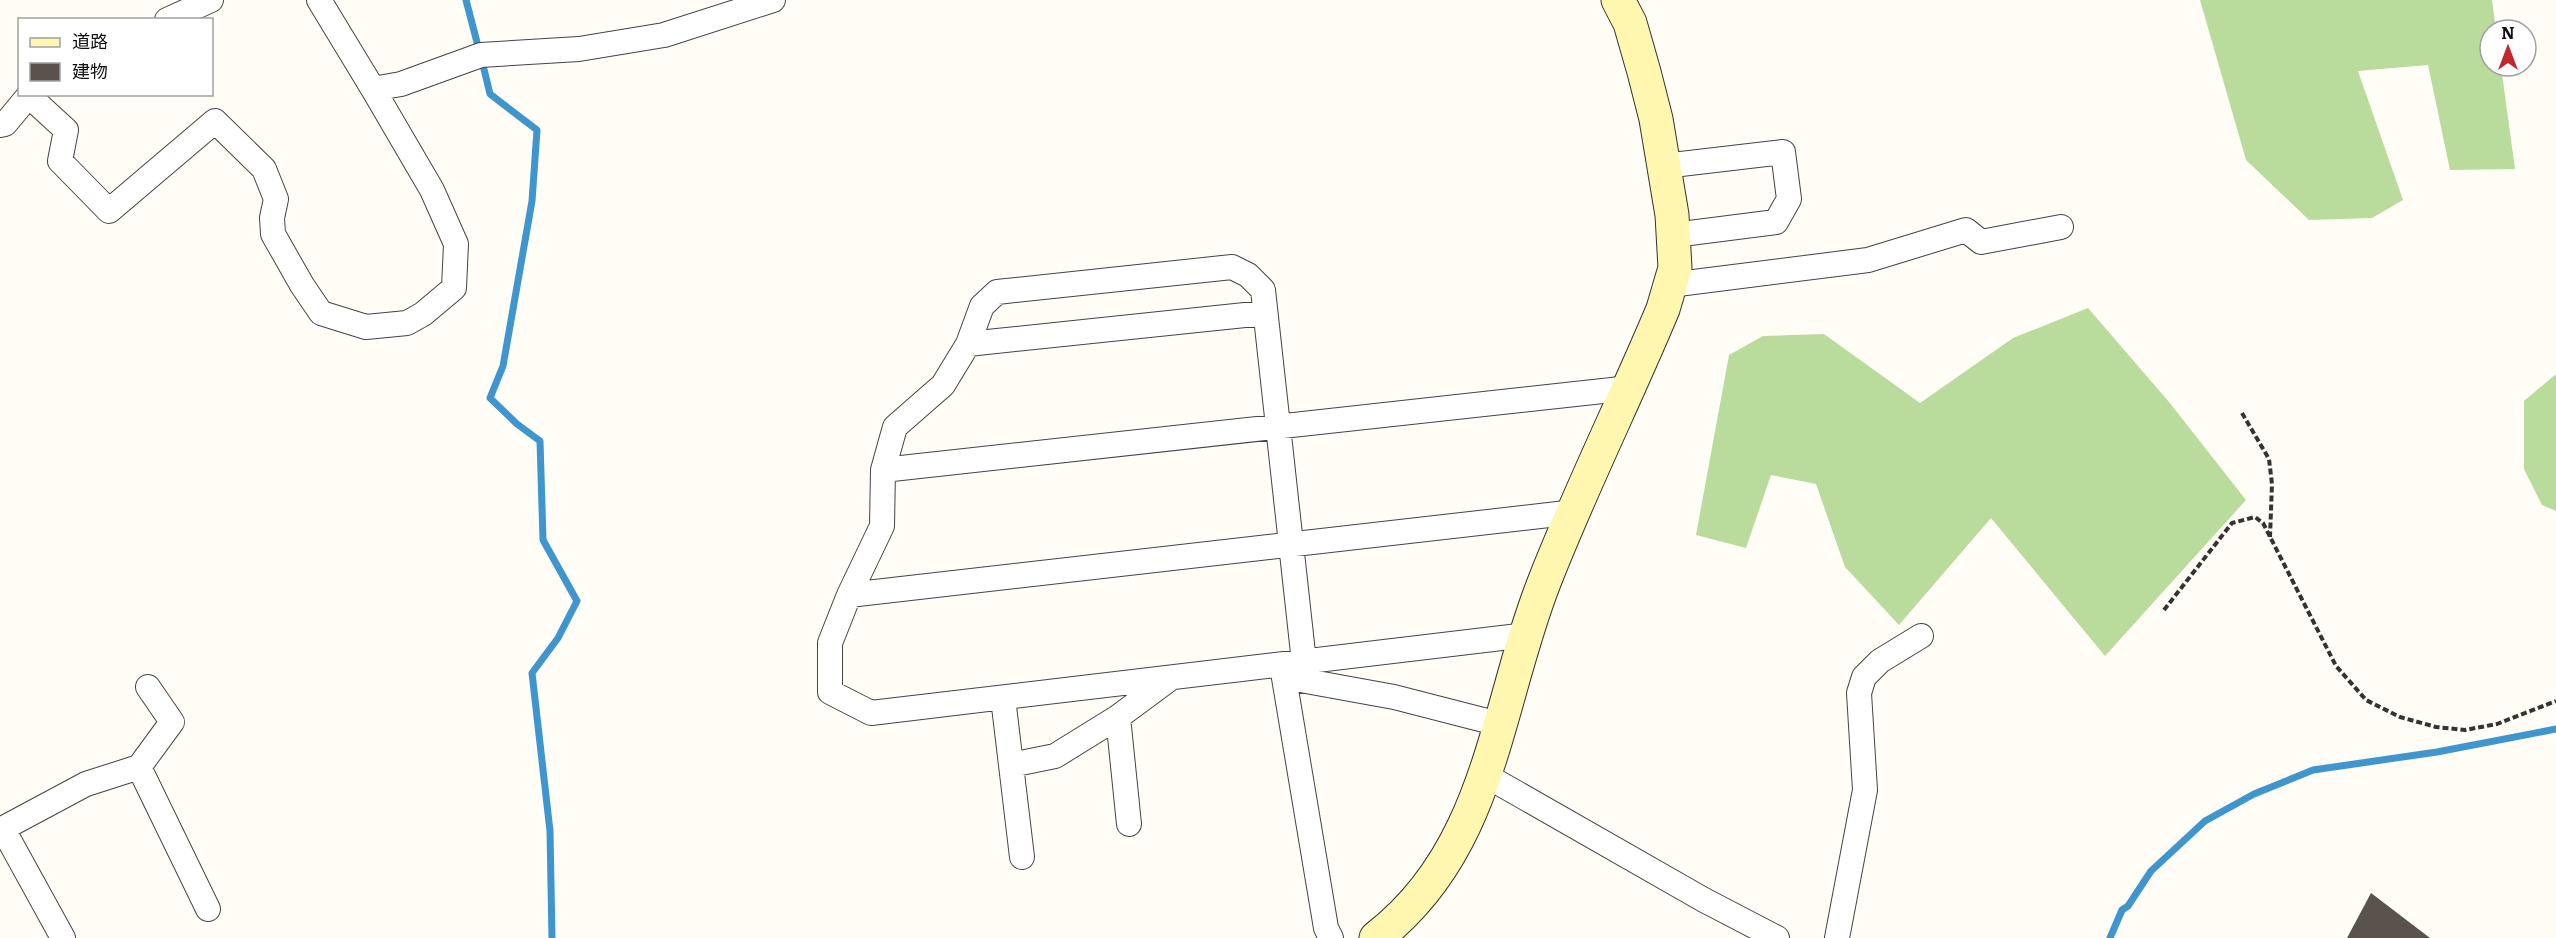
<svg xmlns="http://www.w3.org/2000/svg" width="2556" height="938" font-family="Literata,'Noto Sans JP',serif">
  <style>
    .forest { fill: #b9dc9c }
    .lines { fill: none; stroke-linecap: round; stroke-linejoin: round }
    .stream { stroke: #3f96cf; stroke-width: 7 }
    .building { fill: #5a524d; filter: url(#shadow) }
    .street-casing { stroke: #444; stroke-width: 26 }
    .secondary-casing { stroke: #333; stroke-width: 35 }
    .path { stroke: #333; stroke-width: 4; stroke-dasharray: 6 3; stroke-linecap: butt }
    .street { stroke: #fff; stroke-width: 24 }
    .secondary { stroke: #fff6b0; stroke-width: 33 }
  </style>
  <defs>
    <filter id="shadow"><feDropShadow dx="3.5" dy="6" stdDeviation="1.5" flood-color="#0004"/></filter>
  </defs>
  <rect width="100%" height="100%" fill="#fffdf5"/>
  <path class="forest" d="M2200,0H2492L2496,30H2490V66H2501L2515,169L2450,170L2428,65L2358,71L2403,200L2372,218L2309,220L2246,160Z
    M2088,308L2169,402L2246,500L2105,656L1991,518L1899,625L1845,567L1816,484L1771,475L1746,548L1696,535L1729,355L1763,336L1824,334L1920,403L2013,338Z
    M2556,374V511L2542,505L2524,469V401Z"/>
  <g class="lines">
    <path class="stream" d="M466,0L479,50
      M482,61L490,94L537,130L532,201L503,366L490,398L517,424L540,441L543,540L577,601L558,638L532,673L550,831L552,938
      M2110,938L2122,910L2128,906L2151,871L2205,821L2254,794L2313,770L2437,752L2556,729"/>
  </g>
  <path class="building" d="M2371,893L2430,938H2347Z"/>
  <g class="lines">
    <defs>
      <path id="street" d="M319,0L373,89L401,84L481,55L579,49L664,35L773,0
        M167,20L211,0
        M29,96L66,130L60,161L109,211L215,121L264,169L276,199L272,218L273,234L302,285L321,313L366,327L407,323L423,314L454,288L456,244L432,190L373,89
        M0,125L5,124L30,94
        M1664,166L1783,152L1789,199L1776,222L1674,235
        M1670,285L1868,260L1966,230L1981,242L2061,227
        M1264,313L968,344L943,385L895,427L883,470L882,526L849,595L830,643V692L871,713L1527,635
        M968,344L982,306L997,292L1232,267L1248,275L1263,290L1304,662
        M883,470L1630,388
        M849,595L1575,512
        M1282,666L1326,928L1331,938
        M1284,677L1394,697L1499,724
        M1003,698L1022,857
        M1118,717L1129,824
        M1011,765L1055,756L1118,717L1168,680
        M139,767L208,909
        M1485,775L1704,900L1777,938
        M3,829L63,938
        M0,830L86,784L139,767L172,722L148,687
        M1837,938L1865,790L1859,693L1864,677L1880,661L1921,636"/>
      <path id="secondary" d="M1376,938C1492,849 1495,706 1545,580C1581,488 1625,400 1663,309L1675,268L1672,215L1656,119L1644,72L1630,23L1618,0"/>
    </defs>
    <use href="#street" class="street-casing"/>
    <use href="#secondary" class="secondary-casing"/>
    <path class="path" d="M2242,413L2269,459L2272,484L2270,537
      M2164,610L2232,523L2255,517L2263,523L2336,666L2366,700L2400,717L2436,727L2465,730L2497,724L2556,701"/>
    <use href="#street" class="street"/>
    <use href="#secondary" class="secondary"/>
  </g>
  <rect x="18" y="18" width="195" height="78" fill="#ffffff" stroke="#a0a0a0" stroke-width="1.5"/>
  <rect x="30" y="38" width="30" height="9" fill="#fff6b0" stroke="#a0a0a0" stroke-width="1.5"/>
  <text x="72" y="48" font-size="18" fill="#111111">道路</text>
  <rect x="30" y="63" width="30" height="18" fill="#5a524d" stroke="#a0a0a0" stroke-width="1.5"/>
  <text x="72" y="78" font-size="18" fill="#111111">建物</text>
  <g transform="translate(2508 48)"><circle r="28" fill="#ffffff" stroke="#a0a0a0" stroke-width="1.5"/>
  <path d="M0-4.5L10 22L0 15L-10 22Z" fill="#c4262e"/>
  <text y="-9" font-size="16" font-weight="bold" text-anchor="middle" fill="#111111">N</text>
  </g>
</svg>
